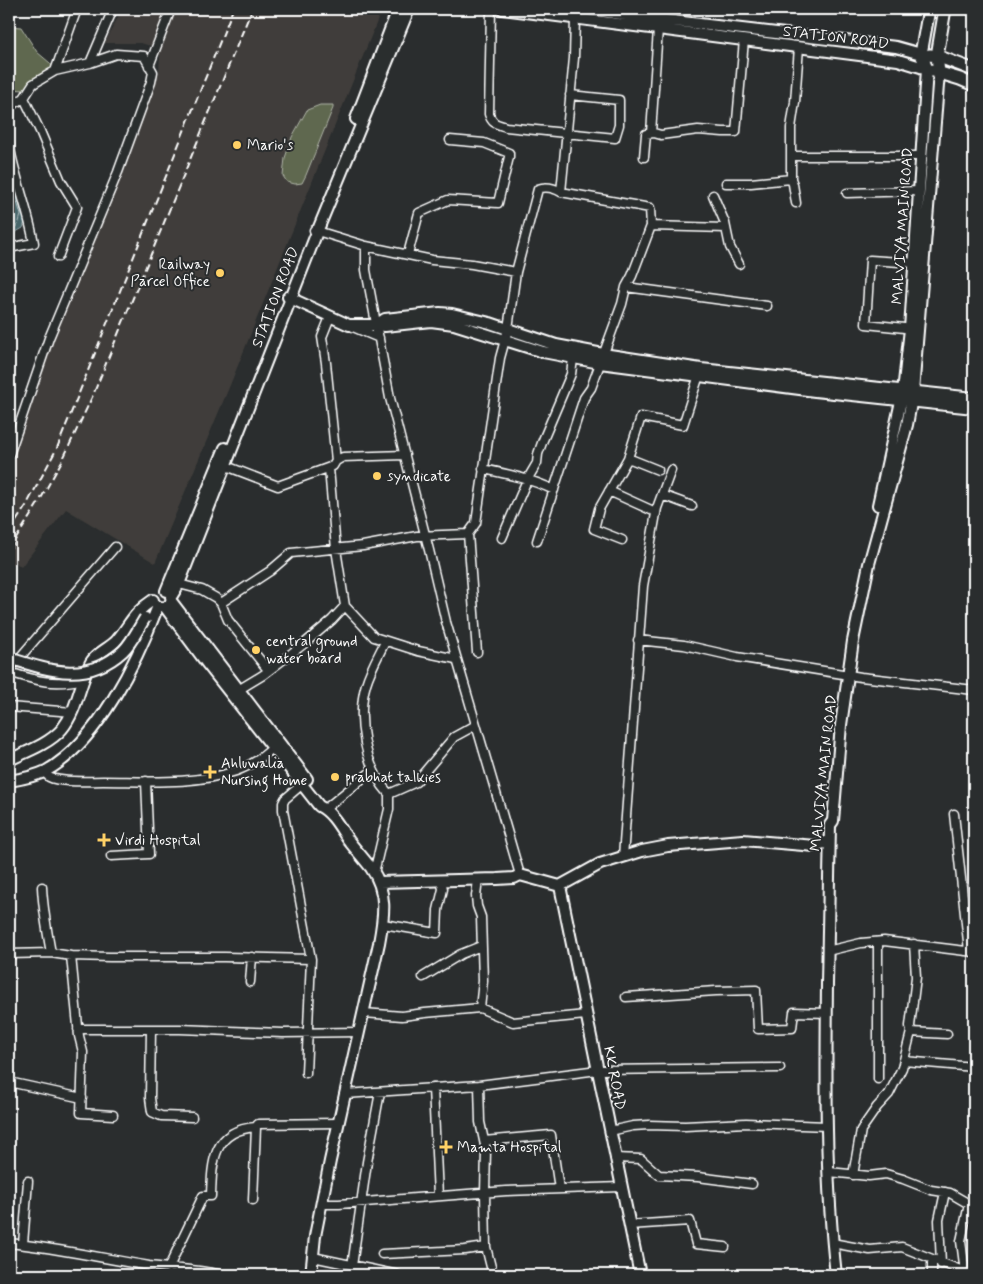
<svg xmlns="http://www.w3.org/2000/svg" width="983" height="1284" font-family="Mynerve,sans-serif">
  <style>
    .built { fill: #403e3b }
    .green { fill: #5f684f; stroke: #afb4a7 }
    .water { fill: #47656a; stroke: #91a3a6 }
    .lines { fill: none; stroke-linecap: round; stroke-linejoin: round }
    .shore { stroke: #b5c1c3; stroke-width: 1 }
    .street-casing { stroke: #fff; stroke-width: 11 }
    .secondary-casing { stroke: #fff; stroke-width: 14 }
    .primary-casing { stroke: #fff; stroke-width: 15 }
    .street { stroke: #2a2d2e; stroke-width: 8 }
    .secondary { stroke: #2a2d2e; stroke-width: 10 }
    .primary { stroke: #2a2d2e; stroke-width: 11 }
    .rail { stroke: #fff; stroke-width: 2; stroke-dasharray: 8 4; stroke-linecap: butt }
    .secondary-bridge-casing { stroke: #fff; stroke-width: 14; stroke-linecap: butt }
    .secondary-bridge { stroke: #2a2d2e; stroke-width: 10 }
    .poi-dot { fill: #ffd166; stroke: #2a2d2e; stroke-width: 2 }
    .labels { text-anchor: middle; stroke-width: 4; stroke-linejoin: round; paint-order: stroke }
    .street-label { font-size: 15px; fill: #fff; stroke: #2a2d2e }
    .poi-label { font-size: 15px; fill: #fff; stroke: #2a2d2e; text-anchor: start }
  </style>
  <rect width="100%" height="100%" fill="#2a2d2e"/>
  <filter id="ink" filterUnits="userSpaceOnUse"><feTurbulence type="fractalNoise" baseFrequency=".02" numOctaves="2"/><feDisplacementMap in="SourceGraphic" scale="10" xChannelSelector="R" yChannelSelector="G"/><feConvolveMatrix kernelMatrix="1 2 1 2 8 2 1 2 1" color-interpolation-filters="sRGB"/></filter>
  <g filter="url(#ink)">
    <path class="built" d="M122,9H382L228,390L155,563L66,509L21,567L15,562L9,570V496L15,485L9,482V468L20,422L159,73L160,56L157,48L141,43H105Z"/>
    <path class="green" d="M9,26L21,27L37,52L50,63L55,71L31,82L24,90L9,89Z
      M320,105H333V108L306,175L302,183L295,184L287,182L283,176L285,158L292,137L307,110Z"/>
    <path class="water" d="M9,160L27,215L23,228L9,236Z"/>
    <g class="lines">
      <path class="shore" d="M9,176L21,215L18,225L9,230"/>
      <defs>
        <path id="street" d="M145,9H180
          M491,9L489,114C492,124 497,124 506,127L615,138L619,125V100L570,95
          M640,17L641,9
          M90,63L113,9
          M149,66L171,9
          M55,71L77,9
          M24,98L40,131L61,181L77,207L58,257
          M9,107L24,98L33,84L55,71L90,63L116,54L144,56L153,72L151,82L118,172L49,338L9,455
          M651,133L658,29
          M9,144C15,178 28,209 34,243L9,248
          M791,156H921
          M644,157L646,134L654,133L661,135L698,130L723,132H736L744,40
          M726,183H751L791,179
          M561,192L574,58L575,18
          M847,193L919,191
          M713,195L725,223L730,247L739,264
          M796,203L793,184L791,179V128L795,102L799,47
          M314,230L366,246L432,260L472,264L516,272
          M366,246V270L390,398L429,550L446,622L520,875
          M408,254L419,213L448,200L498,203L509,157V153L484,143L450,140
          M626,287L767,306
          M353,327L379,338
          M914,329L866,324L870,260L915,263
          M628,458L658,470
          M336,461L343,457L405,455
          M221,464L278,486L333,466L336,461L326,363L322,337L330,317
          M329,468L336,549L345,606L374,637L418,651L456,659
          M483,469C507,474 532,479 554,490
          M609,491L651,510
          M662,495L692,506
          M468,534L477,652
          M502,538L527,480L537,463L538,454L543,440L571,374L573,359
          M622,540L594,529L599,509L628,458L641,417L683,425L700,372
          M537,541L584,398L591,388L622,304L626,287L632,276L651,226L726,228
          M175,583L202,590L216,598L221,603L228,620L268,670
          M221,603L270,571L291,553L363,546L417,536L468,534L476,523L500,358L508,329L516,272L538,189C546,186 554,188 561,192L650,208L651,226
          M638,640L684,645L737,657L861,677L974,690
          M385,642C378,656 370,670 366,684C356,718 365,768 389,794L416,782L454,737L476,725
          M9,670L115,547
          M9,672C37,681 54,686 84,679
          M235,692L263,675L305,643L332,620L345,606
          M9,707L73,712
          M44,772C45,773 48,776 49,777C61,783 89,781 103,781C146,781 194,785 236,771C253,765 264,756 277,744
          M325,809L373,770
          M954,814L969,951
          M111,856L149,854L146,781
          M623,857L643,586L657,508L671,470
          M374,873L389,809V794
          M478,880L476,896L477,906L481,917L483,981L480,1008L513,1022L586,1015
          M42,887C43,909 47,931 51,953
          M383,924L437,933L438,910L443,889L441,880
          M914,944L916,977L910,1026L911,1032L947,1034
          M827,951L861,943L884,941L974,952
          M9,954L51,953L71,956L110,957H224L311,959
          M71,956L79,1036L83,1052L81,1113L113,1115
          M423,977L461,954L481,946
          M250,982L252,957
          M626,997L716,991L756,990L758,1029L792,1028L794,1012L827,1013
          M364,1013L402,1016L425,1013L480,1008
          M78,1029H180L283,1033L359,1032
          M151,1029L150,1098L152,1112L161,1116L192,1117
          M904,1061L974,1067
          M306,1073L311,959L283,810V803L285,799L306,781
          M878,1079V942
          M9,1082L82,1098
          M479,1085L480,1122L486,1150L485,1193L486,1247L493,1275
          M433,1088L438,1196
          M345,1094L479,1085L598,1070L780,1068
          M610,1131L633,1126L649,1125L685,1126L746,1123L827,1126
          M484,1141L551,1135L559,1189
          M615,1158L641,1159L659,1175L698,1177L752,1184
          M829,1172L869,1176L886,1174L903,1179L931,1190L950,1193L969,1204L974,1205
          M853,1175L861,1130L877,1107L889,1094L902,1068L911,1032
          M253,1200L256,1127L258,1124L338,1123
          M321,1204H339L506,1191L621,1187
          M629,1225L690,1221L696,1244L725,1247
          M9,1243C56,1248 102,1258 149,1266C173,1269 197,1269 221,1275
          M832,1243L870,1250L902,1247L973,1275
          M23,1244L28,1181
          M382,1254L465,1250L486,1247
          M313,1257L398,1275
          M941,1264L939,1220L945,1192
          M352,1266L367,1162L380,1092
          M168,1269L203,1196H211C212,1161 213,1130 256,1127
          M965,1272L961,1241L969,1204
          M932,1275V1260"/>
        <path id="secondary" d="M502,9L898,60L927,69L910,329L903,392L878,505
          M589,9L640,17L896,47L921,54
          M356,119L398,9
          M288,297L349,325H376L385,326L431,321L454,324L543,352L600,363L815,391L974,408
          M376,325L385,319L440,313L452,314L490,323L556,345L603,354L701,369L974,398
          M166,591L225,448
          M171,597L179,584L317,232L409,9
          M171,601L307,779
          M165,607L208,665L319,806C333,813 340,828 349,841C356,850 364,859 371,868C388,892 384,916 379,943L330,1161L315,1236L311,1275
          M9,760C26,752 49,744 62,729C78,709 79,684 91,662C96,653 110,648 117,640C131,623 133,613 153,600
          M9,781C21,779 34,777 46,771C98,742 137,661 158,606
          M379,882L497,879L514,878L520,875L560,886L600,864L642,851L668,846L743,840L815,846L829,841
          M560,886L640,1275
          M836,1275C825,1179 826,1081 827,984C828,931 829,878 830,825L833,821L841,725L853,641L869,564L907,425L913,392L939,73"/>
        <path id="primary" d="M929,9L921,54L927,69L960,79L974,85
          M930,55L937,56L974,70
          M939,73L937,56L945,9"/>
      </defs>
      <use href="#street" class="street-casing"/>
      <use href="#secondary" class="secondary-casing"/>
      <use href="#primary" class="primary-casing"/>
      <use href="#street" class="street"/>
      <use href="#secondary" class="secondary"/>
      <use href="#primary" class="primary"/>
      <path class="rail" d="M9,532L26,506L57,448L233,9
        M9,550L39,502L63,459L93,395L252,9"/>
      <defs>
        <path id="secondary-bridge" d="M9,658C50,671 87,684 123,651C132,642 138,629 145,618"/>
      </defs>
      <use href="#secondary-bridge" class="secondary-bridge-casing"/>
      <use href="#secondary-bridge" class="secondary-bridge"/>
    </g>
  </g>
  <g class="poi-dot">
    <circle cx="237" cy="145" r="5"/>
    <circle cx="220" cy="273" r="5"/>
    <circle cx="377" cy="476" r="5"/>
    <circle cx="256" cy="650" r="5"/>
    <path d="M207.5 764.5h5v5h5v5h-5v5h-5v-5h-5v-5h5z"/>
    <circle cx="335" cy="777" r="5"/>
    <path d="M101.5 832.5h5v5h5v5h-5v5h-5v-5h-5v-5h5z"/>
    <path d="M443.5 1139.5h5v5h5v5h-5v5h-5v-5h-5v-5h5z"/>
  </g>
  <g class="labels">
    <g class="street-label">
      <text transform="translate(836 37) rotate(7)" y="5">STATION ROAD</text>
      <text transform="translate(902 226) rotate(-86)" y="5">MALVIYA MAIN ROAD</text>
      <text transform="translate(275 297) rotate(-69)" y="5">STATION ROAD</text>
      <text transform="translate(823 773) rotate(-84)" y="5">MALVIYA MAIN ROAD</text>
      <text transform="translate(615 1078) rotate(79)" y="5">KK ROAD</text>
    </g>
    <g class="poi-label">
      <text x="247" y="150">Mario's</text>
      <text x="210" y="269" text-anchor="end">Railway<tspan x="210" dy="17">Parcel Office</tspan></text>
      <text x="387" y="481">syndicate</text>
      <text x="266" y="646">central ground<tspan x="266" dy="17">water board</tspan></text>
      <text x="221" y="768">Ahluwalia<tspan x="221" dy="17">Nursing Home</tspan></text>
      <text x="345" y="782">prabhat talkies</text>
      <text x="115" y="845">Virdi Hospital</text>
      <text x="457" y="1152">Mamta Hospital</text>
    </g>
  </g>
  <rect width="983" height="1284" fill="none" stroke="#2a2d2e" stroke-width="30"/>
  <rect x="15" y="15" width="953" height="1254" fill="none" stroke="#fff" stroke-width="2" filter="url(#ink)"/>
</svg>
